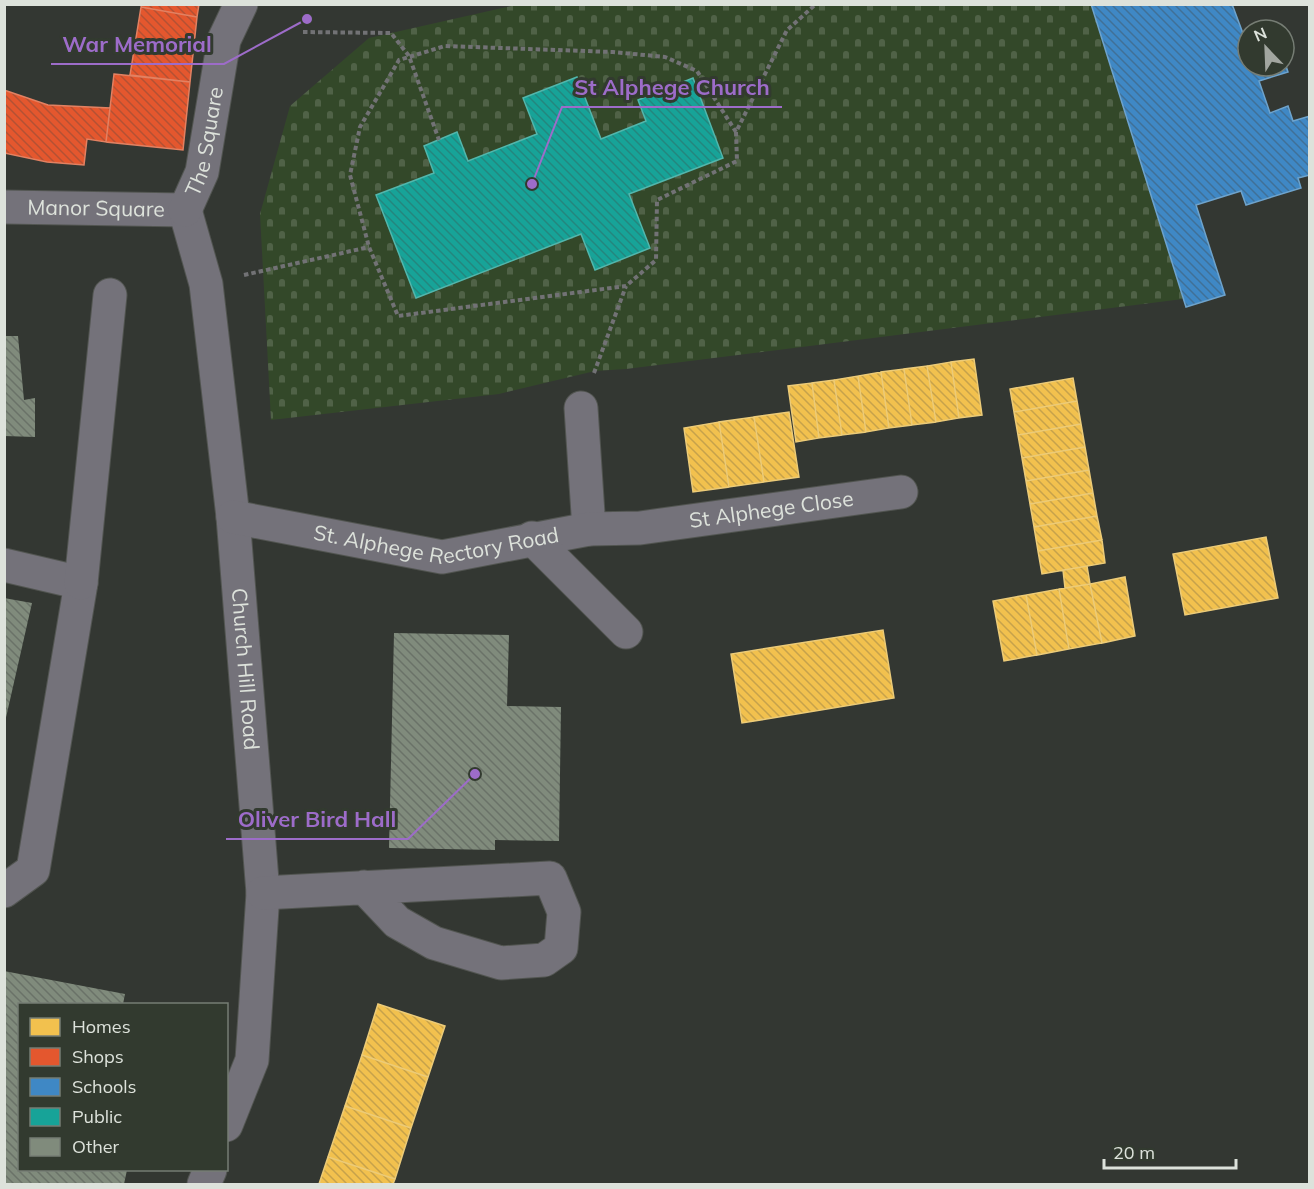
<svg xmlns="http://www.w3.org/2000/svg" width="1314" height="1189" font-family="Mulish,sans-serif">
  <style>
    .cemetery { fill: url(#cemetery-stones) }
    .homes { fill: url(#homes-back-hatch); stroke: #eccb78; stroke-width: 1.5 }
    .shops { fill: url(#shops-back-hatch); stroke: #e28162; stroke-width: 1.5 }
    .schools { fill: url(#schools-back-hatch); stroke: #6ea3cc; stroke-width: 1.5 }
    .public { fill: url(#public-back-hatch); stroke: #52b6ac; stroke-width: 1.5 }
    .building { fill: url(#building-back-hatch) }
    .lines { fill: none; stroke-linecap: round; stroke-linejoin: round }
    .minor-casing { stroke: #525551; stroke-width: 35 }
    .path { stroke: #727275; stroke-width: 4; stroke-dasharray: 4.5 3; stroke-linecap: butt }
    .minor { stroke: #74727a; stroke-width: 33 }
    .labels { text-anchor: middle; stroke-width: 6; stroke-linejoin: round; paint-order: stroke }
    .street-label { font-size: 21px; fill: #dde2db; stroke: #323a2f }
    .leader { fill: none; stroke: #9d6cc9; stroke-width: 2 }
    .callout-dot { fill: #9d6cc9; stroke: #323a2f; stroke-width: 2 }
    .callout-label { font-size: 22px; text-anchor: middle; font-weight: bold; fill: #9d6cc9; stroke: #323a2f; stroke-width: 6; stroke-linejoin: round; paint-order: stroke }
  </style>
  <defs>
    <pattern id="cemetery-stones" width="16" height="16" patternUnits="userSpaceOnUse" patternTransform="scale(1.5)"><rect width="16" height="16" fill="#334829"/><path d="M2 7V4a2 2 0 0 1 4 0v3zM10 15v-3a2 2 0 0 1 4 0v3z" fill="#506247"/></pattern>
    <pattern id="homes-back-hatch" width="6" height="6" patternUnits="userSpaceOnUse" patternTransform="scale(1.5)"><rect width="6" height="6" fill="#f2c14e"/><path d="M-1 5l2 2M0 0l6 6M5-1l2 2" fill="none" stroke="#c6a24b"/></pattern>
    <pattern id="shops-back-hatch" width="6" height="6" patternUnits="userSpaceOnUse" patternTransform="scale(1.5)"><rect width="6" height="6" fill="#e4572e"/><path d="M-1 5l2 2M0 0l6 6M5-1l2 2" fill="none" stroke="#b35134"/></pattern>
    <pattern id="schools-back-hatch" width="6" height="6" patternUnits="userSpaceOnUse" patternTransform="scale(1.5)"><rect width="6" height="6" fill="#3f88c5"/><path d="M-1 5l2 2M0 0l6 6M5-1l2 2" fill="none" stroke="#407097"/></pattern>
    <pattern id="public-back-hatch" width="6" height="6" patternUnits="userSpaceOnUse" patternTransform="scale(1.5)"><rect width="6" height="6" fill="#17a398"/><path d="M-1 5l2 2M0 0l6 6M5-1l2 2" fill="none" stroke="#24867e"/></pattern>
    <pattern id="building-back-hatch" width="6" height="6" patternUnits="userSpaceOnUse" patternTransform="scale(1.5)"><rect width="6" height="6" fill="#808b7c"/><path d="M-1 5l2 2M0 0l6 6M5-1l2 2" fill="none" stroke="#6a7268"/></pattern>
  </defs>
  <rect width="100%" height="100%" fill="#333732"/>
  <path class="cemetery" d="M520,4L1091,5L1183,299L626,369L595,371L499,394L271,420L260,214L290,106L369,38Z"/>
  <path class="homes" d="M974,359L982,415L959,418L951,362Z
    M951,362L959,418L936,422L927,366Z
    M927,366L936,422L912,425L904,369Z
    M904,369L912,425L889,428L881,372Z
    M881,372L889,428L866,432L858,376Z
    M858,376L866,432L842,435L834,380Z
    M1073,378L1077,401L1014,412L1010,389Z
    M834,380L842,435L819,438L812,383Z
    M812,383L819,438L796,442L788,386Z
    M1077,401L1081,424L1018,435L1014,412Z
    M789,412L799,477L764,482L754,417Z
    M754,417L764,482L729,487L719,422Z
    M719,422L729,487L693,492L684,428Z
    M1081,424L1085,447L1022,458L1018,435Z
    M1085,447L1089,470L1026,481L1022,458Z
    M1089,470L1093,493L1030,504L1026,481Z
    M1093,493L1097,516L1034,527L1030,504Z
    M1097,516L1102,540L1038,551L1034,527Z
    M1266,537L1278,598L1185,615L1173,554Z
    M1102,540L1105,563L1042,574L1038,551Z
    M1087,566L1090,584L1065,588L1063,570Z
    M1125,577L1135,636L1102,643L1090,584Z
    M1090,584L1102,643L1069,649L1059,589Z
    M1059,589L1069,649L1037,655L1026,595Z
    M1026,595L1037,655L1004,661L993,601Z
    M883,630L894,698L742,723L731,654Z
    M378,1004L445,1026L428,1077L362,1055Z
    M362,1055L428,1077L411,1128L345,1106Z
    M345,1106L411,1128L395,1179L328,1157Z
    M328,1157L395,1179L393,1184H319Z"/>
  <path class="shops" d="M142,4H199L197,17L141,7Z
    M141,7L197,17L190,82L130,75Z
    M114,74L190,82L183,150L106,142Z
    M4,90L48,105L110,108L106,142L87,139L84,165L47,162L4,153Z"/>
  <path class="schools" d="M1091,4H1232L1248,47V66H1284V60L1288,72L1259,81L1270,113L1288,106L1293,121L1310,116V175L1298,178L1301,188L1246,205L1241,191L1196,205L1225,295L1186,307Z"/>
  <path class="public" d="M577,77L601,139L646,121L638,100L693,78L723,158L629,194L650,248L595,270L581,234L416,298L376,195L434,173L424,146L457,132L468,161L537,134L523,98Z"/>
  <path class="building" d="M4,336H18L24,400L35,398V437L4,436Z
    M4,598L32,603L5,722H4Z
    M394,633L509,635L507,706L561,707L559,841L495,840V850L389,848Z
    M4,971L125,994L123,1004H20V1170H127L124,1184H4Z"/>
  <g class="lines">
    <defs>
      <g id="minor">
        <path id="s1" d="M4,207L185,210"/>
        <path id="s2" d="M185,210L206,284L233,517L263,893L252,1060L226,1125"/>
        <path id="s3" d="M185,210L202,172L224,40L241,4"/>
        <path d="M581,408L589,529"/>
        <path id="s4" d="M233,517L442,557L589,529L640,528L901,492"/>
        <path d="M532,538L626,632"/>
        <path d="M4,565L81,583L33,870L4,891"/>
        <path d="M81,583L110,295"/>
        <path d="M263,893L550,878L564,912L561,948L544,960L501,963L434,943L397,922L364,887"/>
        <path d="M204,1184L210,1170"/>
      </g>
    </defs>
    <use href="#minor" class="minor-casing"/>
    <path class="path" d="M303,32L391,33L409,56L439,140
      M736,132L697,71L665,57L613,52L445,46L399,60L360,127L350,175L369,247L398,316L626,286L656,260L657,200L737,161L736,132L787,30L816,4
      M244,275L369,247
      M594,373L626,286"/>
    <use href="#minor" class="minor"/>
  </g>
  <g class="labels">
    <g class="street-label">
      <text dy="7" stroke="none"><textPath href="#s3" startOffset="72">The Square</textPath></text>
      <text dy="7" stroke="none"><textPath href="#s1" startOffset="92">Manor Square</textPath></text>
      <text dy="7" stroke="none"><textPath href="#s4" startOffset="546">St Alphege Close</textPath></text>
      <text dy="7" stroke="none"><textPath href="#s4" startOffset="207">St. Alphege Rectory Road</textPath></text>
      <text dy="7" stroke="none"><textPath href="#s2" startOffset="464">Church Hill Road</textPath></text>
    </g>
  </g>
  <path class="leader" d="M307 19L224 64H51M532 184L562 107H782M475 774L408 839H226"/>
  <g class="callout-dot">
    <circle cx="307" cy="19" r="6"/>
    <circle cx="532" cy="184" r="6"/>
    <circle cx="475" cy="774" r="6"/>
  </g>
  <g class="callout-label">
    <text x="137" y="52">War Memorial</text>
    <text x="672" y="95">St Alphege Church</text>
    <text x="317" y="827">Oliver Bird Hall</text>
  </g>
  <rect width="1314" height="1189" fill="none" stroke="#dde2db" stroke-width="12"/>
  <rect x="18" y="1003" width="210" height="168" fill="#323a2f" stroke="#767d74" stroke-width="1.5"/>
  <rect x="30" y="1018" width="30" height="18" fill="#f2c14e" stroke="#767d74" stroke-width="1.5"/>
  <text x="72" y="1033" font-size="18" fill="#dde2db">Homes</text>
  <rect x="30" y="1048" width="30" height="18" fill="#e4572e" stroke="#767d74" stroke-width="1.5"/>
  <text x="72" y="1063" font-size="18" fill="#dde2db">Shops</text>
  <rect x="30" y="1078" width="30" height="18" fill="#3f88c5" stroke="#767d74" stroke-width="1.5"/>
  <text x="72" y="1093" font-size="18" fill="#dde2db">Schools</text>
  <rect x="30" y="1108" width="30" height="18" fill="#17a398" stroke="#767d74" stroke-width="1.5"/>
  <text x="72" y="1123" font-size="18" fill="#dde2db">Public</text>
  <rect x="30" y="1138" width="30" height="18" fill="#808b7c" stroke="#767d74" stroke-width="1.5"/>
  <text x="72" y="1153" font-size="18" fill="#dde2db">Other</text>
  <g transform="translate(1266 48) rotate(337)"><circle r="28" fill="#323a2f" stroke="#767d74" stroke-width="1.5"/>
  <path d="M0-4.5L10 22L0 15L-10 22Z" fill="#a2a6a0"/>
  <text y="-9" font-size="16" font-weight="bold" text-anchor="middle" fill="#dde2db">N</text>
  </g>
  <path d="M1104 1159v9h132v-9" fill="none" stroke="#dde2db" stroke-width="3"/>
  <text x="1113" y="1159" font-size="18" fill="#dde2db" stroke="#323a2f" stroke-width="4.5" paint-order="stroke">20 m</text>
</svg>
